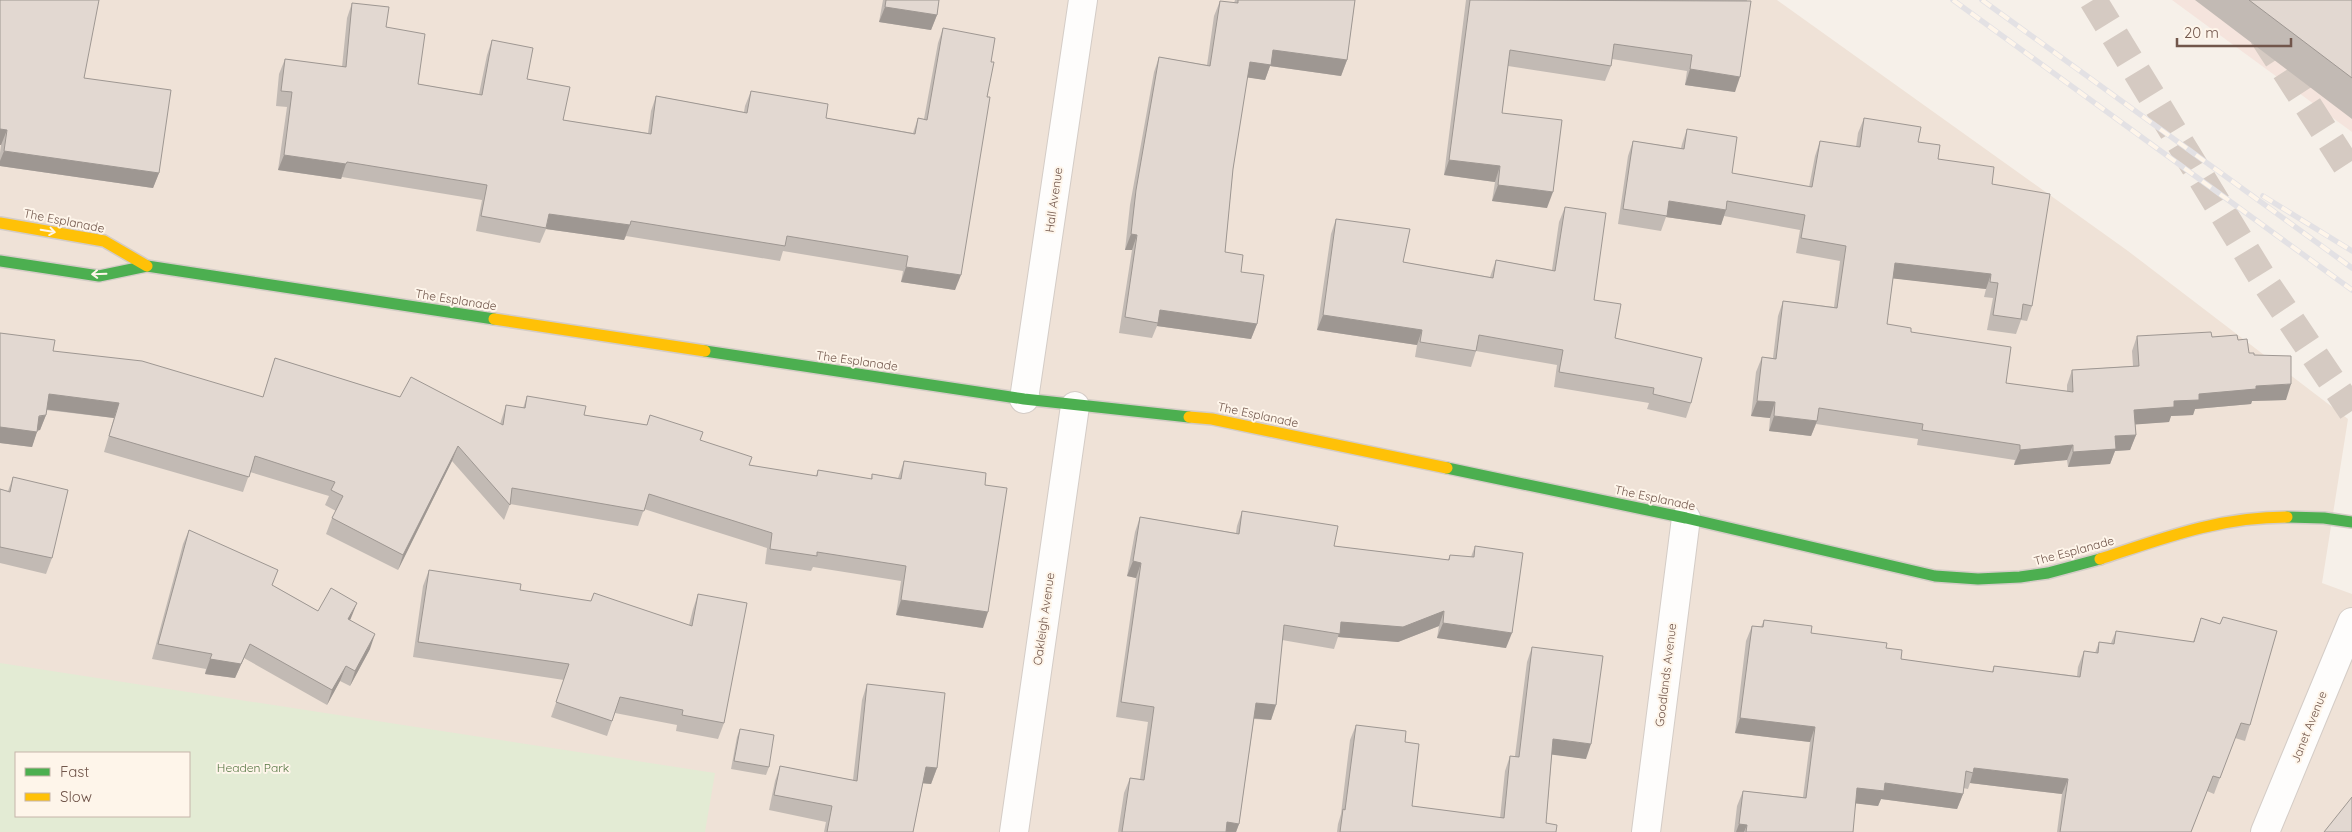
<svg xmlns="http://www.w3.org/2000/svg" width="2352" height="832" font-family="Quicksand,sans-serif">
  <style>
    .residential { fill: #efe2d7; fill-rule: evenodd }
    .commercial { fill: #f5e4dd }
    .green { fill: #e3ebd4; fill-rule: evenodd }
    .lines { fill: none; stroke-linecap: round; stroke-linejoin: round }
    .highway-tunnel { stroke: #d5cac2; stroke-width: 28; stroke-dasharray: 28 14; stroke-linecap: butt }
    .street-casing { stroke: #d4ccc6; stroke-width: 30 }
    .fast-casing { stroke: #d4ccc6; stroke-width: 14 }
    .slow-casing { stroke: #d4ccc6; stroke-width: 14 }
    .street { stroke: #fefdfc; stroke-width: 28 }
    .fast { stroke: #4caf50; stroke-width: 11 }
    .slow { stroke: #ffc107; stroke-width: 11 }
    .rail-casing { stroke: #e3e1e4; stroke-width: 5.5 }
    .rail { stroke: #fef5ea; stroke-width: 4; stroke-dasharray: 11; stroke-linecap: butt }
    .wall { fill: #c2bab4 }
    .shaded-wall { fill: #9e9792 }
    .building { fill: #e2d8d1; stroke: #9e9792 }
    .oneway { stroke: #fef5ea }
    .labels { text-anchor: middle; stroke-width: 4; stroke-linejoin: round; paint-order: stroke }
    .street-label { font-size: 12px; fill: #71564b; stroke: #fef5ea }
    .park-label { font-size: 12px; fill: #567744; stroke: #fef5ea }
  </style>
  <rect width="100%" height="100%" fill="#f6f0e9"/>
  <path class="residential" d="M0,0H1777L2128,251L2348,419L2322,583L2352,594V832H0ZM16,753H189V816H16Z"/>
  <path class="commercial" d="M2172,0H2352V132Z"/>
  <path class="green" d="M0,663L715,773L705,832H0ZM189,753V816H16V753Z"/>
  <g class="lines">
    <path class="highway-tunnel" d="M2093,0L2265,282L2352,411
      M2240,0L2352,174"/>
    <defs>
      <path id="street" d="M1024,399L1083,0
        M1014,832L1075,406
        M1646,832L1686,518
        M2265,832L2352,622"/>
      <path id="fast" d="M0,261L99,276L147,266L494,319
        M705,351L1024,399L1189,417
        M1447,468L1686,518L1935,576L1978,579L2020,577L2048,573L2100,559
        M2287,517L2324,518L2352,522"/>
      <path id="slow" d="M0,223L104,241L147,266
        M494,319L705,351
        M1189,417L1212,419L1447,468
        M2100,559C2164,538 2218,517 2287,517"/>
    </defs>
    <use href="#street" class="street-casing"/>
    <use href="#fast" class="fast-casing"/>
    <use href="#slow" class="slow-casing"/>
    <use href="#street" class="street"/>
    <use href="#fast" class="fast"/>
    <use href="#slow" class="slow"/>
    <defs>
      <path id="rail" d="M1953,0L2352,290
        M1982,0L2352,268
        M2263,196L2352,251"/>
    </defs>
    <use href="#rail" class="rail-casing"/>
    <use href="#rail" class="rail"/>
  </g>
  <path class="wall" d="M0,0L84,78L159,173L153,188L0,166V153L1,145H0Z
    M883,0H939L937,15L931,30L879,22Z
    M1235,0H1355L1347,60L1341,76L1270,66L1265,80L1247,77L1233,169L1225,252L1241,272L1257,324L1251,339L1157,326L1152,338L1119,333L1132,250H1125L1130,205L1154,72L1159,57L1207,65L1214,16L1220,1L1234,3Z
    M1466,0H1747L1735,92L1685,85L1687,71L1612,59L1611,66L1605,81L1508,66L1502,113L1547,208L1492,201L1495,182L1444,175Z
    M2195,0H2352V119Z
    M352,3L386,27L418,84L479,94L487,55L492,40L563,120L648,133L651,111L656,96L744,112L745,106L751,91L826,118L913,133L918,118L924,119L938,43L943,28L991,62L987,97L955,290L901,282L903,271L783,251L780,261L626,236L624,240L546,229L540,243L476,231L482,200L342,177L341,179L278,170L287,107L276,106L279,74L285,59L342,67L347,18Z
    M1864,118L1918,142L1938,159L1992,184L2032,306L2027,321L2021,320L2016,334L1987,330L1993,298L1984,297L1986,289L1893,278L1887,324L1911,332L2006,383L2067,391V385L2072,370L2133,366L2132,351L2137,336L2212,337L2238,340L2249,353L2254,355L2286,400L2252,401L2251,404L2195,409L2193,415L2171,416L2169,422L2135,424L2136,435L2130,450L2115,451L2110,464L2068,467L2067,460L2014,465L2015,460L1917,445L1918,439L1816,424L1811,436L1769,431L1770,418L1751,416L1756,372L1762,357L1773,358L1778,316L1783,301L1834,307L1840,261L1796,253L1800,230L1724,216L1721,225L1666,217L1661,231L1618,224L1628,156L1633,141L1681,148L1682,144L1687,129L1732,173L1809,187L1815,156L1820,141L1856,147L1858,133Z
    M1565,207L1594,300L1615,338L1691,403L1686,418L1647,409L1649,403L1554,387L1557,365L1476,351L1471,367L1415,357L1417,345L1317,330L1331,234L1336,219L1403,262L1490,277L1496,260L1552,270L1559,222Z
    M0,333L53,351L263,397L275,358L400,397L500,424L506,405L523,408L527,396L584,415L647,425L650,415L749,465L816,476L818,470L871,479L872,474L898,478L904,461L985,485L983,628L896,615L901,581L813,567L811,571L765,564L767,548L644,509L638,526L510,504L504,520L452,461L398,570L326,534L332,518L336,511L325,505L329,496L250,472L243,492L104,452L114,418L46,410V415L40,430L37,431L32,447L0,443Z
    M13,477L52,558L46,574L0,563V489L8,491Z
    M1242,511L1334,546L1448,560L1450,555L1471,557L1475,546L1506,648L1437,638L1439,626L1398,642L1338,637L1334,649L1282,640L1276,705L1271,720L1254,719L1239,824L1236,832H1118L1124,793L1130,778L1140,779L1148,722L1116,717L1136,578L1127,576L1135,532L1140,517L1236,533L1237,526Z
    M189,530L272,585L318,611L351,618L350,620L370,649L350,686L340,681L327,705L244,658L235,678L205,674L206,669L152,659L183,544Z
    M429,570L520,590L689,625L693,609L698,594L724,723L718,739L676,731L677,725L615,713L607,736L551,717L564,680L413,657L423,586Z
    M2223,617L2250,725L2245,741L2235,738L2214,794L2207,791L2191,832H2057L2062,794L1970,783L1968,789L1963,788V794L1957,809L1881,799L1878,806L1855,803L1853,832H1734L1737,806L1743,791L1803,797L1810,742L1735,733L1746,641L1752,626L1761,627L1764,620L1811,633L1886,648L1901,659L1992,672L1994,666L2077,676L2078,667L2084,651L2095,653L2099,642L2111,643L2116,631L2193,642L2201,618L2220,624Z
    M1532,647L1586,759L1552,754L1546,823L1556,832H1337L1338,824L1341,814L1350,740L1356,725L1405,742L1412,806L1500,818L1505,771L1510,756H1515L1527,662Z
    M867,684L937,768L931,784L923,783L913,832H824L826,822L769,810L775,781L780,766L853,780L862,700Z
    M740,729L769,767L766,775L731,769L737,737Z"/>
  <path class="shaded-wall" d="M885,7L937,15L931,30L879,22Z
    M1273,50L1347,60L1341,76L1270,66L1265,80L1244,77L1250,62Z
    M1690,69L1740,77L1735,92L1685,85Z
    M0,129L7,130L1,145H0Z
    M4,151L159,173L153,188L0,166V161Z
    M284,155L346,164L341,179L278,170Z
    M1449,160L1500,166L1495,182L1444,175Z
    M1498,185L1553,192L1547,208L1492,201Z
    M1669,201L1726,210L1721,225L1666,217Z
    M549,214L630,225L624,240L546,229Z
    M1131,234L1137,235L1132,250H1125Z
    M1895,263L1991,274L1986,289L1889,278Z
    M906,267L961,275L955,290L901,282Z
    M1160,310L1257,324L1251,339L1157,326Z
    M1323,315L1422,330L1417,345L1317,330Z
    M2291,384L2286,400L2252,401L2251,404L2195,409L2193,415L2171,416L2169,422L2129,425L2134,410L2174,401L2199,394L2256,386Z
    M49,394L119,403L114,418L43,409Z
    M1757,401L1775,402L1770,418L1751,416Z
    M46,415L40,430L35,431L37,432L32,447L0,443V427Z
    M1774,416L1817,421L1811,436L1769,431Z
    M2136,435L2130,450L2115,451L2110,464L2068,467L2073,452L2115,436Z
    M2073,445L2067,460L2014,465L2020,450Z
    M458,446L452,461L398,570L403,555Z
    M1133,561L1141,563L1136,578L1127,576Z
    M901,600L988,612L983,628L896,615Z
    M357,603L351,618L342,634L348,619Z
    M1444,611L1439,626L1398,642L1338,637L1341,622Z
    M1443,623L1512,633L1506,648L1437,638Z
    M375,634L370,649L350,686L355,671Z
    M250,644L244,658L235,678L205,674L210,659Z
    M346,666L340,681L327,705L332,690Z
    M1256,703L1276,705L1271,720L1251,718Z
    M1740,718L1815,727L1810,742L1735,733Z
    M1553,739L1591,744L1586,759L1547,754Z
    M926,767L937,768L931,784L920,783Z
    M1974,768L2068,779L2062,794L1970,783Z
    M1885,783L1963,794L1957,809L1881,799L1878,806L1852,803L1857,788Z
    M1227,822L1239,824L1236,832H1223Z
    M1739,824L1747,825L1744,832H1736Z"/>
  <path class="building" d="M0,0H99L84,78L171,90L159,173L4,151L7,130L0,129Z
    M886,0H939L937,15L885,7Z
    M1238,0H1355L1347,60L1273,50L1271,65L1250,62L1233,169L1225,252L1243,255L1241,272L1264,275L1257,324L1160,310L1158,323L1125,317L1137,235L1131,234L1136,190L1159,57L1210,66L1220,1L1238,3Z
    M1470,0L1751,1L1740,77L1690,69L1692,55L1614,44L1611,66L1510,50L1502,113L1562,120L1553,192L1498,185L1500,166L1449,160Z
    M2249,0H2352V78Z
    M352,3L389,7L386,27L425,34L418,84L482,95L492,40L533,48L527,79L570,87L563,120L651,134L656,96L747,113L751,91L828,104L826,118L915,134L918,118L927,120L943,28L995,38L991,62H994L987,97H990L961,275L906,267L908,256L787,236L785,246L631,221L630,225L549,214L546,228L481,216L487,185L347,162L346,164L284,155L292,92L281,91L285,59L346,67Z
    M1864,118L1921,127L1918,142L1940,145L1938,159L1994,167L1992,184L2050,194L2032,306L2023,304L2021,319L1993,315L1998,283L1990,282L1991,274L1895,263L1887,324L1911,328V332L2011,347L2006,383L2073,392L2072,370L2139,366L2137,336L2211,332L2212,337L2237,335L2238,340L2247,339L2249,353H2254V355L2291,356V384L2256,386V389L2199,394V400L2174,401V407L2134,410L2136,435L2115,436L2116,449L2073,452V445L2020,450V445L1922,430L1923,424L1819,408L1817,421L1774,416L1775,402L1757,401L1762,357L1776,359L1783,301L1837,308L1846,246L1801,238L1805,215L1727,201L1726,210L1669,201L1667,216L1623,209L1633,141L1684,149L1687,129L1737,137L1732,173L1812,187L1820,141L1860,147Z
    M1565,207L1606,213L1594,300L1621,304L1615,338L1702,358L1691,403L1653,394L1654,388L1559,372L1563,350L1479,335L1476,351L1420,342L1422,330L1323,315L1336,219L1410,229L1403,262L1493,278L1496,260L1555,271Z
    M0,333L55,340L53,351L142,361L263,397L275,358L400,397L411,377L503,425L506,405L525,408L527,396L586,406L584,415L647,425L650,415L703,432L700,440L752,457L749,465L817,476L818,470L872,479V474L901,479L904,461L986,473L985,485L1007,488L988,612L901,600L906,566L817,552V556L770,549L772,533L649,494L644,511L512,488L510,505L458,446L403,555L332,518L343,496L331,490L335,482L255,456L249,477L109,436L119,403L49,394L46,415L39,416L37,432L0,427Z
    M13,477L68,490L52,558L0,547V489L10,492Z
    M1242,511L1338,526L1334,546L1449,560L1450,555L1474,557L1475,546L1523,553L1512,633L1443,623L1444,611L1403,627L1341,622L1340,634L1284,625L1276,705L1256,703L1239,824L1227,822L1226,832H1122L1130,778L1144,780L1154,707L1121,702L1141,563L1133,561L1140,517L1239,534Z
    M189,530L278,570L272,585L318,611L331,588L357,603L348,619L375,634L355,671L346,666L332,690L250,644L241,664L210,659L212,654L158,644Z
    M429,570L521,584L520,590L591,601L594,593L692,626L698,594L747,603L724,723L682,715L683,710L620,697L612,721L556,702L569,664L418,642Z
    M2223,617L2277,631L2250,725L2241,723L2220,778L2213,776L2191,832H2060L2068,779L1974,768L1973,773L1966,771L1963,794L1885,783L1884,791L1857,788L1853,832H1746L1747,825L1739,824L1743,791L1806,798L1815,727L1740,718L1752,626L1763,627L1764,620L1812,626L1811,633L1887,643L1886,648L1902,650L1901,659L1993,672L1994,666L2080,677L2084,651L2098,653L2099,642L2114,644L2116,631L2194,642L2201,618L2220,624Z
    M1532,647L1603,656L1591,744L1553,739L1546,823L1557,825L1556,832H1340L1343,809L1345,810L1356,725L1406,731L1405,742L1419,744L1412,806L1504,818L1510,756L1519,757Z
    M867,684L945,693L937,768L926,767L913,832H827L832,806L774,795L780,766L857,781Z
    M740,729L774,735L769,767L734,761Z
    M2352,797V832H2324Z"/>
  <defs><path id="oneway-shaft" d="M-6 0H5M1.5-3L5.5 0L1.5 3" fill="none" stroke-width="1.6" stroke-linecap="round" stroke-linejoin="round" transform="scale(1.25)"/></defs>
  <g class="oneway">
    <use href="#oneway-shaft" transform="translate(48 231) rotate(10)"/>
    <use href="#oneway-shaft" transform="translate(99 274) rotate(178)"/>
  </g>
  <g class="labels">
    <g class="street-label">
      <text transform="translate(1054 200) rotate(-82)" y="4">Hall Avenue</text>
      <text transform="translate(64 221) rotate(11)" y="4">The Esplanade</text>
      <text transform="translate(456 300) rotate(9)" y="4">The Esplanade</text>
      <text transform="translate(857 361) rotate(8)" y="4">The Esplanade</text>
      <text transform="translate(1258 415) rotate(12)" y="4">The Esplanade</text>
      <text transform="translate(1655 498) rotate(12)" y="4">The Esplanade</text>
      <text transform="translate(2074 551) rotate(-15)" y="4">The Esplanade</text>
      <text transform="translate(1044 619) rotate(-82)" y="4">Oakleigh Avenue</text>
      <text transform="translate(1666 675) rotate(-83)" y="4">Goodlands Avenue</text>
      <text transform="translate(2309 727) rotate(-68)" y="4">Janet Avenue</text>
    </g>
    <g class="park-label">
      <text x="253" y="772">Headen Park</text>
    </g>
  </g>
  <rect x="15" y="752" width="175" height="65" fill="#fef5ea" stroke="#c6b5aa"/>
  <rect x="25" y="768" width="25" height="8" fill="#4caf50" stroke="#c6b5aa"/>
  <text x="60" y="777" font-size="15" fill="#71564b">Fast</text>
  <rect x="25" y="793" width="25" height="8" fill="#ffc107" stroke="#c6b5aa"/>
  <text x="60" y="802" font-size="15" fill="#71564b">Slow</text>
  <path d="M2177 38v8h114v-8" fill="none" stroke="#71564b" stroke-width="2.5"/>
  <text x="2184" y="38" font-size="15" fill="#71564b" stroke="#fef5ea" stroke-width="4" paint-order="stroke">20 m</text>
</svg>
